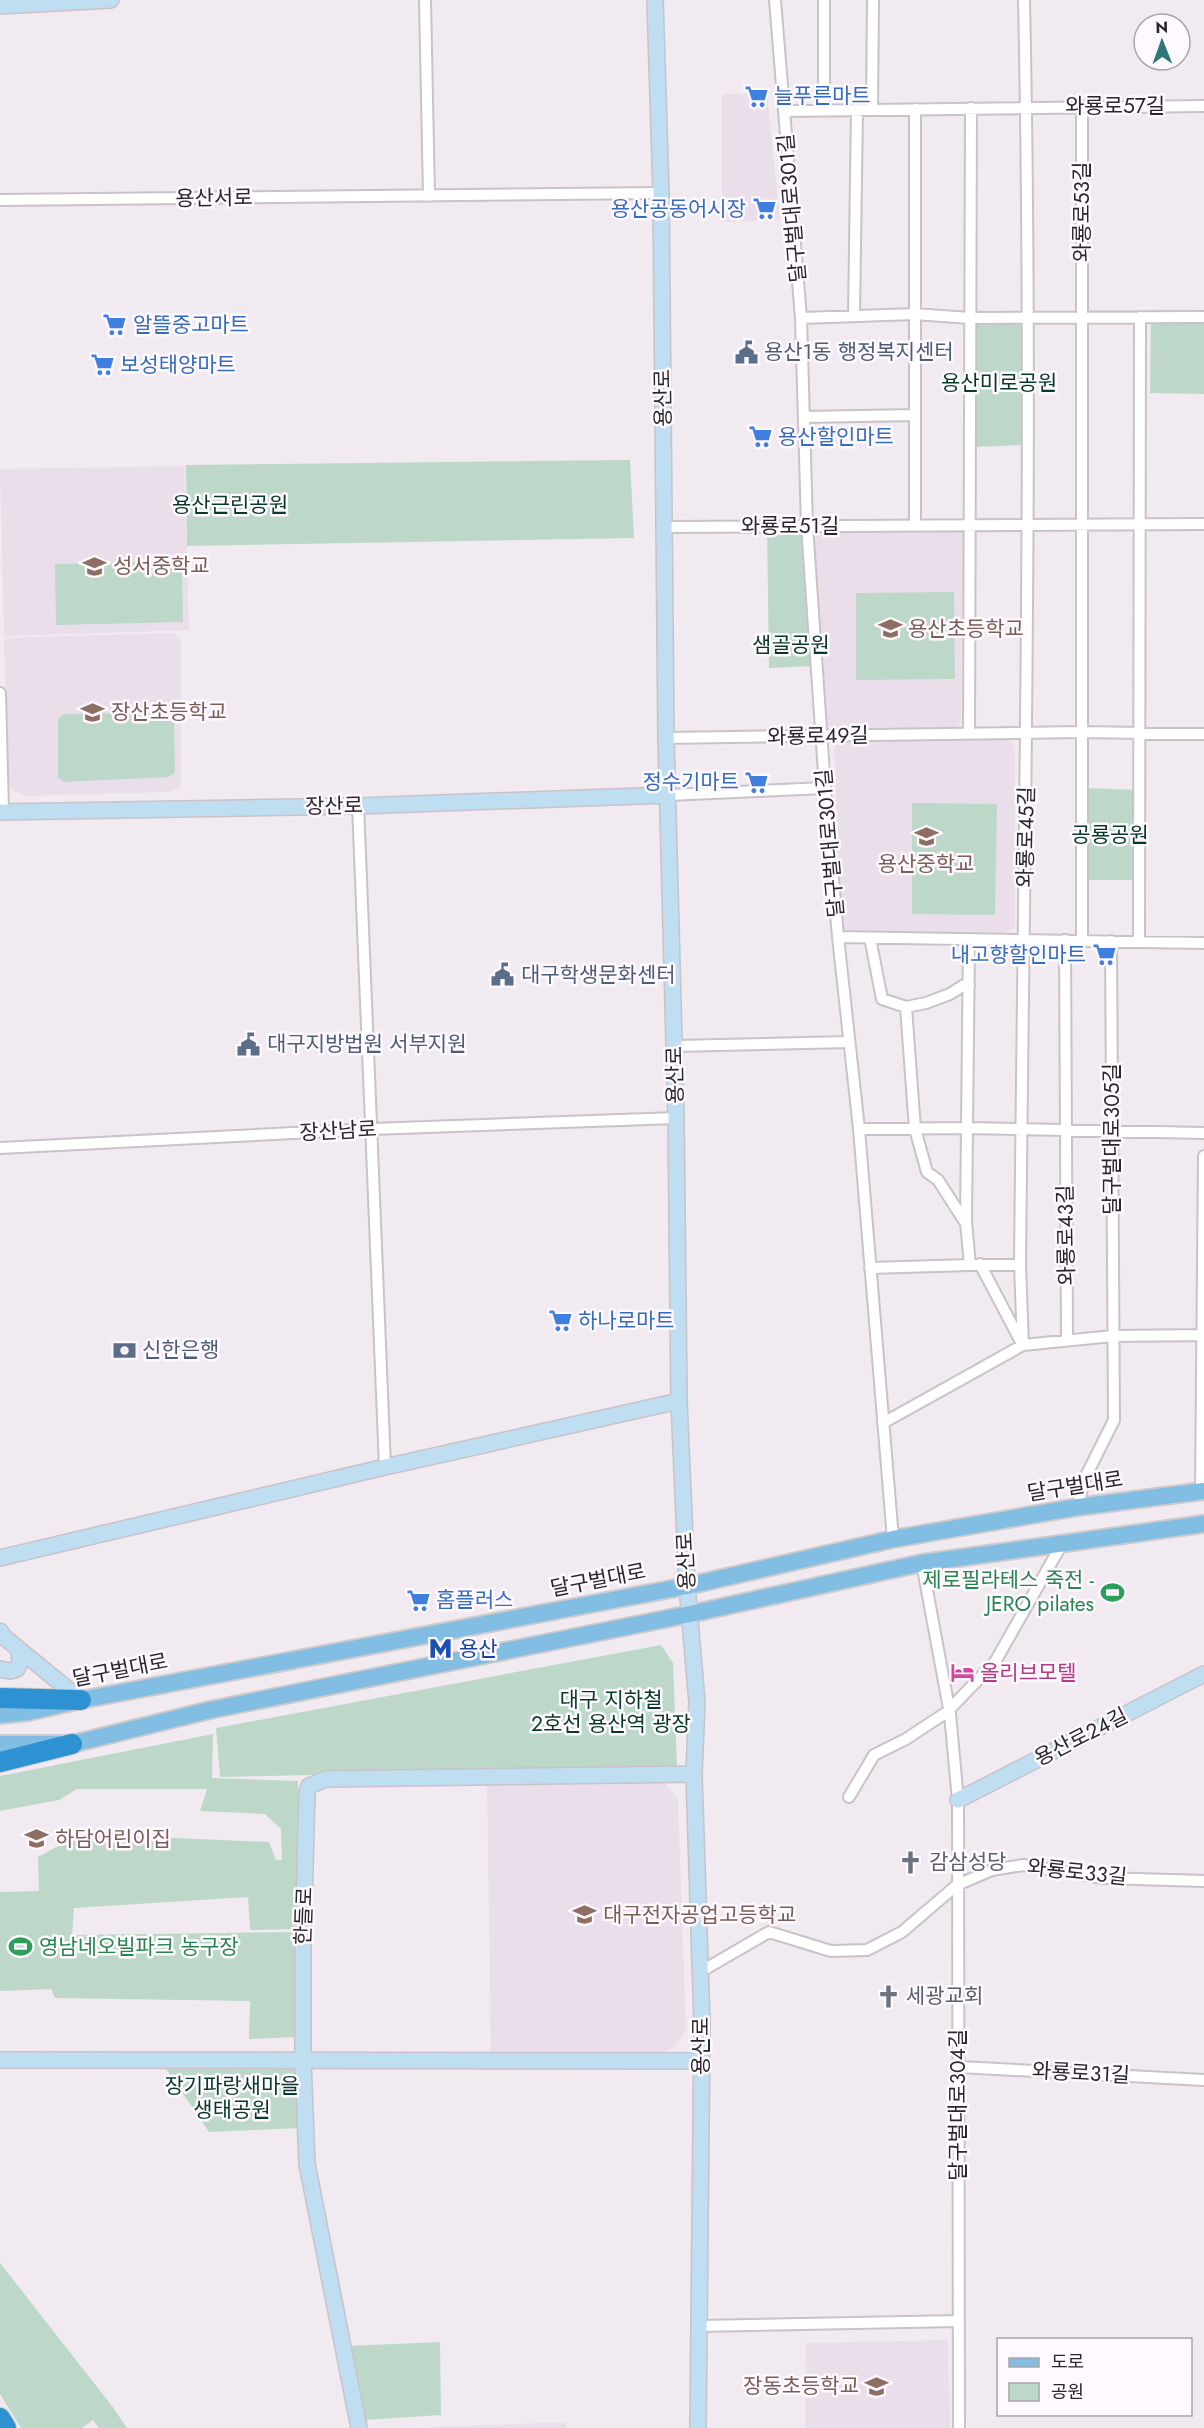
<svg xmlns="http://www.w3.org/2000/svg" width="1204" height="2428" font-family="Jost,'Noto Sans KR',sans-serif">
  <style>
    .built { fill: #ebdeeb }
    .green { fill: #bdd8c9 }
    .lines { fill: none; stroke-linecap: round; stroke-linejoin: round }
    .street-casing { stroke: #c9c2c9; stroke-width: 14 }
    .secondary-casing { stroke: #c9c2c9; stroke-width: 18 }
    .primary-casing { stroke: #cccbcc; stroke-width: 20 }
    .highway-casing { stroke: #cccbcc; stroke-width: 22 }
    .street { stroke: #fff; stroke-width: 10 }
    .secondary { stroke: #c0def1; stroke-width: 15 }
    .primary { stroke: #82bde3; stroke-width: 16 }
    .highway { stroke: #2e91d1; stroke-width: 20 }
    .labels { text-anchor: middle; stroke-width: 5; stroke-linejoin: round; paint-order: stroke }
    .shop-label { font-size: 21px; fill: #366cbe; stroke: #fef8ff; text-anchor: start }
    .street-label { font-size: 21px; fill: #2a272a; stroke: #fef8ff }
    .service-label { font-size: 21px; fill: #4e5e75; stroke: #fef8ff; text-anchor: start }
    .park-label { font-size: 21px; fill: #073a26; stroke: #fef8ff }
    .education-label { font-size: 21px; fill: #785e54; stroke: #fef8ff; text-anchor: start }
    .leisure-label { font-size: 21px; fill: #27864d; stroke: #fef8ff; text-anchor: end }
    .transit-label { font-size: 21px; fill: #164399; stroke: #fef8ff; text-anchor: start }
    .hotel-label { font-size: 21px; fill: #b23c85; stroke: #fef8ff; text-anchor: start }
    .worship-label { font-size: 21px; fill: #5b616d; stroke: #fef8ff; text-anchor: start }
  </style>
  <rect width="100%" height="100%" fill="#f1ebf1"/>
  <path class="built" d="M722,94H767L780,220L722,222Z
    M185,466L189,630L4,636L0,469Z
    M956,529L963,534L961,722L955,730H833L824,722L813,535L819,530Z
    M174,633L181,640V787L170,792L27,796L13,791L8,782L4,643L6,638Z
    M1008,739L1015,747V927L1005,933L847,931L841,924L834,748L839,741Z
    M487,1782H664L678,1799L686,2031L677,2045L662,2055L491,2056Z
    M948,2340L950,2428H805L806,2343Z
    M566,2422V2428H408Z"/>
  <path class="green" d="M1151,318L1204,319V394L1150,393Z
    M971,322H1026V445L972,447Z
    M630,460L634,538L187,546L186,465Z
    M767,526L805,528L814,666L769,668Z
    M182,561L183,622L56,625L55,564Z
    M954,592L955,679L856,680V593Z
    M174,712L175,773L168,777L64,782L58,778V719L64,714Z
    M1082,788L1139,790V880H1082Z
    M912,803L997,804L995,915L912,914Z
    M661,1645L673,1663L677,1767L220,1777L216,1728Z
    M213,1734L212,1778L298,1781L300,1929L250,1930L248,1897L74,1908L72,1935L295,1932L298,2037L249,2039L250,2001L55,1998L51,1989L0,1991V1892L39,1891L38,1857L81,1834L269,1842L276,1860H282L281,1829L265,1814L200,1811L207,1789H77L59,1800L0,1811V1776Z
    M162,2063L297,2064L302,2128L209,2132Z
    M0,2263L112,2406L127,2428H99L93,2420L82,2428H21L0,2394Z
    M440,2342L441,2415L363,2420L347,2346Z"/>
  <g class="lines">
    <defs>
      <path id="street" d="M425,0L429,196
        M775,0L801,318L807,525L825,788L838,937L859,1129L893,1539
        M824,0V110
        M872,110L873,0
        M784,111L1204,106
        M0,200L661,193
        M854,316L857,110
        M801,318L914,314L970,318L1204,317
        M804,417L914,415
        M915,525V109
        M665,527L1204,524
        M0,693L3,811
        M969,734L971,108
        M666,738L1082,732L1204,734
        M668,795L825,788
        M358,806L385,1467
        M838,937L1204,943
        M870,938L882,999L906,1007L926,1003L950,994L964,985L969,986
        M969,939L966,1222L970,1265H1020
        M1065,940L1067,1339
        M1082,941V106
        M1139,942L1140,317
        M906,1007L915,1129L927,1172L938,1180L965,1222
        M674,1046L849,1042
        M859,1129L967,1128L1204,1133
        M0,1148L372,1129L676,1118
        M980,1264L1021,1342
        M870,1268L970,1265
        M1023,1345L1020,1265C1024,843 1033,422 1024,0
        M883,1423L1023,1345L1113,1336L1203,1335
        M1201,1491L1204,1156
        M1078,1507L1084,1480L1114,1420L1111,941
        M922,1563L950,1714L958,1800L959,2428
        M849,1797L874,1755L906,1739L947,1712L995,1662L1063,1542
        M700,1972L769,1932L831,1951L867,1950L902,1932L957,1885L992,1870L1023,1865L1103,1878L1204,1881
        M959,2067L1204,2080
        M699,2326L959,2321"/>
      <path id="secondary" d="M655,0L661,193L666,738L676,1118L679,1401L687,1586L697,1702L694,1774L702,2024L698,2428
        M0,6L111,0
        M0,812L358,806L668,795
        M0,1558L385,1467L679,1401
        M0,1631L4,1637L81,1700
        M0,1669L10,1671L17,1669L20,1663L19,1650
        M958,1800L1204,1674
        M0,2060L701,2061
        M359,2428L307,2164L303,2060V1940L307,1792L309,1786L326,1779L694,1774"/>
      <path id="primary" d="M0,1715L28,1712L81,1700L687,1586L893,1539L1078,1507L1204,1491
        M0,1744H72L210,1710L690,1614L922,1563L1204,1524"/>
      <path id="highway" d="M0,1698L81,1700
        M0,1762L72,1744
        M0,2418L6,2428"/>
    </defs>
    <use href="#street" class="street-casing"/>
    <use href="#secondary" class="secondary-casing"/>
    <use href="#primary" class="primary-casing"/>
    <use href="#highway" class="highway-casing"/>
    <use href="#street" class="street"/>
    <use href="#secondary" class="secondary"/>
    <use href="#primary" class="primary"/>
    <use href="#highway" class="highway"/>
  </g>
  <defs>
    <symbol id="supermarket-bare" viewBox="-9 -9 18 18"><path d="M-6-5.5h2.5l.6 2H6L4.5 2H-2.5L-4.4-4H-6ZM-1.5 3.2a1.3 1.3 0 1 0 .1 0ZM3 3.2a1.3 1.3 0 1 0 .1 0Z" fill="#3f7fe0" stroke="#fef8ff" stroke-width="2.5" paint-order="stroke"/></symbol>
    <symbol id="civic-bare" viewBox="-9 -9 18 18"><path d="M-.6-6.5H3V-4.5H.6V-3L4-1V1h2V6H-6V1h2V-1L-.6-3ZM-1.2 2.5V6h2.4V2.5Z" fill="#5c6f8a" stroke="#fef8ff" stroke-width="2.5" paint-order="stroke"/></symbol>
    <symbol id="school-bare" viewBox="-9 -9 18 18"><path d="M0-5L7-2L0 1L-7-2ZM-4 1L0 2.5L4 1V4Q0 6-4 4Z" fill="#8d6e63" stroke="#fef8ff" stroke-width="2.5" paint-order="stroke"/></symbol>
    <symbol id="bank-bare" viewBox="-9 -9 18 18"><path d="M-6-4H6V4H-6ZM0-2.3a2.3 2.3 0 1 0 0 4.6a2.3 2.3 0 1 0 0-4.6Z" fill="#5c6f8a" stroke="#fef8ff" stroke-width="2.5" paint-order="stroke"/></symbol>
    <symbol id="stadium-bare" viewBox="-9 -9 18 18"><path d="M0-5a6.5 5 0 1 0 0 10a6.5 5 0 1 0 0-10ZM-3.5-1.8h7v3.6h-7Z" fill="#2e9e5b" stroke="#fef8ff" stroke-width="2.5" paint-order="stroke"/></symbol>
    <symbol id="metro-bare" viewBox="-9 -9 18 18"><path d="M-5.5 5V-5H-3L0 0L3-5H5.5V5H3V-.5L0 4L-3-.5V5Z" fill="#1a4fb4" stroke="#fef8ff" stroke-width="2.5" paint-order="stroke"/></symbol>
    <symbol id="hotel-bare" viewBox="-9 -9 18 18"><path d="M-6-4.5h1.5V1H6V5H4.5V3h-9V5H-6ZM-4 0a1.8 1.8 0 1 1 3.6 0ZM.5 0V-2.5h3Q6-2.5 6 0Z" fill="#d1479c" stroke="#fef8ff" stroke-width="2.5" paint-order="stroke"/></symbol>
    <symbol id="church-bare" viewBox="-9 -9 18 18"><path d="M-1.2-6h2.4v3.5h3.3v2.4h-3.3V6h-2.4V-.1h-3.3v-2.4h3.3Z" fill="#6b7280" stroke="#fef8ff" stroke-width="2.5" paint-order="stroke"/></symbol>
  </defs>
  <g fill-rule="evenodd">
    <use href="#supermarket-bare" x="740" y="80" width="33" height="33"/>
    <use href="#supermarket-bare" x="748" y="192" width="33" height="33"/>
    <use href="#supermarket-bare" x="98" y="308" width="33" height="33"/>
    <use href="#civic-bare" x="730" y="336" width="33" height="33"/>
    <use href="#supermarket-bare" x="86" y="348" width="33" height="33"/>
    <use href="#supermarket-bare" x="744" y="420" width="33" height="33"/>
    <use href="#school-bare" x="78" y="550" width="33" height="33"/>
    <use href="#school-bare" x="874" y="612" width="33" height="33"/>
    <use href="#school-bare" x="76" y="696" width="33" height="33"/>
    <use href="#supermarket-bare" x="740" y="766" width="33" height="33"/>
    <use href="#school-bare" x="910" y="820" width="33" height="33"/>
    <use href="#supermarket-bare" x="1088" y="938" width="33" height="33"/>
    <use href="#civic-bare" x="486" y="958" width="33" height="33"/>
    <use href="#civic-bare" x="232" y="1028" width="33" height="33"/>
    <use href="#supermarket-bare" x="544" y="1304" width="33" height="33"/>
    <use href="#bank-bare" x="108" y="1334" width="33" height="33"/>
    <use href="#stadium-bare" x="1096" y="1576" width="33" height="33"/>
    <use href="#supermarket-bare" x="402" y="1584" width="33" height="33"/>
    <use href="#metro-bare" x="424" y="1632" width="33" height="33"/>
    <use href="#hotel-bare" x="946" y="1656" width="33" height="33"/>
    <use href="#school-bare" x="20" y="1822" width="33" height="33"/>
    <use href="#church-bare" x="894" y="1846" width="33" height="33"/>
    <use href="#school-bare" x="568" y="1898" width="33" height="33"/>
    <use href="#stadium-bare" x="4" y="1930" width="33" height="33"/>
    <use href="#church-bare" x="872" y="1980" width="33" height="33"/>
    <use href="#school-bare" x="860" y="2370" width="33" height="33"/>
  </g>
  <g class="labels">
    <g class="shop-label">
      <text x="774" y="103">늘푸른마트</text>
      <text x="746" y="216" text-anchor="end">용산공동어시장</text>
      <text x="133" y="332">알뜰중고마트</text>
      <text x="120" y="372">보성태양마트</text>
      <text x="778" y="444">용산할인마트</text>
      <text x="739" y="789" text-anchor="end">정수기마트</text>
      <text x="1086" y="962" text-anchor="end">내고향할인마트</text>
      <text x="578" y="1328">하나로마트</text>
      <text x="436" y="1607">홈플러스</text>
    </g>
    <g class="street-label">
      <text x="1115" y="113">와룡로57길</text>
      <text transform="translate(214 198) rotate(-1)" y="7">용산서로</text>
      <text transform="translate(792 208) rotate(-95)" y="7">달구벌대로301길</text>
      <text transform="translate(1082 212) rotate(-90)" y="7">와룡로53길</text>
      <text transform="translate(663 398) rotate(-91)" y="7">용산로</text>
      <text x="790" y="533">와룡로51길</text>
      <text transform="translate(818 736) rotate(-1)" y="7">와룡로49길</text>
      <text transform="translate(334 806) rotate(-1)" y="7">장산로</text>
      <text transform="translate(1026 837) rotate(-89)" y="7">와룡로45길</text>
      <text transform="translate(830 843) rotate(-95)" y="7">달구벌대로301길</text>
      <text transform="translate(675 1075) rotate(-91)" y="7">용산로</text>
      <text transform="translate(338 1131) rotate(-3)" y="7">장산남로</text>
      <text transform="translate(1112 1139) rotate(-90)" y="7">달구벌대로305길</text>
      <text transform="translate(1066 1235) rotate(-91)" y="7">와룡로43길</text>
      <text transform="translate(1075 1486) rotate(-9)" y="7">달구벌대로</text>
      <text transform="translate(686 1561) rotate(-93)" y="7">용산로</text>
      <text transform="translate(598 1580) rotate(-11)" y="7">달구벌대로</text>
      <text transform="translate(120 1670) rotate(-11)" y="7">달구벌대로</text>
      <text transform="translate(1081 1737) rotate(-27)" y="7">용산로24길</text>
      <text transform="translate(1077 1872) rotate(6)" y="7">와룡로33길</text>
      <text transform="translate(304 1916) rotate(-88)" y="7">한들로</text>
      <text transform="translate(701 2046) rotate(-90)" y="7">용산로</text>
      <text transform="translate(1081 2073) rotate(3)" y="7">와룡로31길</text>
      <text transform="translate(958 2105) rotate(-90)" y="7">달구벌대로304길</text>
    </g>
    <g class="service-label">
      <text x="764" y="359">용산1동 행정복지센터</text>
      <text x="521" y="982">대구학생문화센터</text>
      <text x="267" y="1051">대구지방법원 서부지원</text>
      <text x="142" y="1357">신한은행</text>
    </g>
    <g class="park-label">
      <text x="999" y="390">용산미로공원</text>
      <text x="230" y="512">용산근린공원</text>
      <text x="791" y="652">샘골공원</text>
      <text x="1110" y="842">공룡공원</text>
      <text x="611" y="1707">대구 지하철<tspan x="611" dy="24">2호선 용산역 광장</tspan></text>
      <text x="232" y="2093">장기파랑새마을<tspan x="232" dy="24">생태공원</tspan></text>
    </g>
    <g class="education-label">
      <text x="113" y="573">성서중학교</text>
      <text x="908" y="636">용산초등학교</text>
      <text x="111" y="719">장산초등학교</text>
      <text x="926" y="871" text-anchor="middle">용산중학교</text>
      <text x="55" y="1846">하담어린이집</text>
      <text x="603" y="1922">대구전자공업고등학교</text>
      <text x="859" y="2393" text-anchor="end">장동초등학교</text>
    </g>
    <g class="leisure-label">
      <text x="1094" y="1587">제로필라테스 죽전 -<tspan x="1094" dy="24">JERO pilates</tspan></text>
      <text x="39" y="1954" text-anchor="start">영남네오빌파크 농구장</text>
    </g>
    <g class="transit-label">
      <text x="459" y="1656">용산</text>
    </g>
    <g class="hotel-label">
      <text x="980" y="1680">올리브모텔</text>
    </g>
    <g class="worship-label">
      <text x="929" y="1869">감삼성당</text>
      <text x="906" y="2003">세광교회</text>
    </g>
  </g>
  <rect x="997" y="2338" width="195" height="78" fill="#fef8ff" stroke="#a9a4aa" stroke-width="1.5"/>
  <rect x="1009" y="2358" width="30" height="9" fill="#82bde3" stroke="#a9a4aa" stroke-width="1.5"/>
  <text x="1051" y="2368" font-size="18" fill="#2a272a">도로</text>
  <rect x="1009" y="2383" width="30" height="18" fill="#bdd8c9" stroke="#a9a4aa" stroke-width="1.5"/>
  <text x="1051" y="2398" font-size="18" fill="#2a272a">공원</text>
  <g transform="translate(1162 42) rotate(359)"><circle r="28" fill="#fef8ff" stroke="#a9a4aa" stroke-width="1.5"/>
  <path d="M0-4.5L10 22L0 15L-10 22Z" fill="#2f7877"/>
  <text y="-9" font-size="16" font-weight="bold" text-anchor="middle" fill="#2a272a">N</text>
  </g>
</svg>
